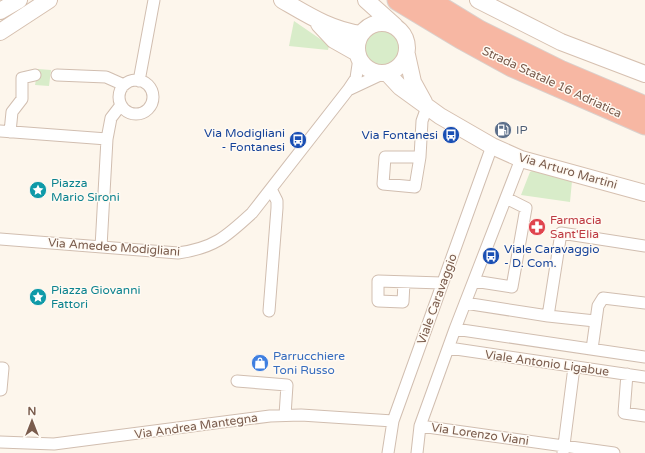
<svg xmlns="http://www.w3.org/2000/svg" width="645" height="453" font-family="'Varela Round',sans-serif">
  <style>
    .green { fill: #d8ecc9 }
    .lines { fill: none; stroke-linecap: round; stroke-linejoin: round }
    .street-casing { stroke: #d1beb0; stroke-width: 13 }
    .secondary-casing { stroke: #d6c0b0; stroke-width: 18 }
    .highway-casing { stroke: #dad1cd; stroke-width: 23 }
    .street { stroke: #fff; stroke-width: 11 }
    .secondary { stroke: #fff; stroke-width: 16 }
    .highway { stroke: #f7b7a3; stroke-width: 21 }
    .labels { text-anchor: middle; stroke-width: 3; stroke-linejoin: round; paint-order: stroke }
    .street-label { font-size: 12px; fill: #7a5c4d; stroke: #fffaf3 }
    .service-label { font-size: 12px; fill: #4e5e75; stroke: #fffaf3; text-anchor: start }
    .transit-label { font-size: 12px; fill: #164399; stroke: #fffaf3; text-anchor: end }
    .culture-label { font-size: 12px; fill: #0d838f; stroke: #fffaf3; text-anchor: start }
    .health-label { font-size: 12px; fill: #be3a42; stroke: #fffaf3; text-anchor: start }
    .shop-label { font-size: 12px; fill: #366cbe; stroke: #fffaf3; text-anchor: start }
  </style>
  <rect width="100%" height="100%" fill="#fdf6ec"/>
  <path class="green" d="M294,21L329,45L328,50L289,46Z
    M364 48a19 19 0 1 1 38 0a19 19 0 1 1-38 0Z
    M38,69L51,70L49,86L35,85Z
    M534,170L572,181L570,202L521,195L530,172Z"/>
  <g class="lines">
    <defs>
      <path id="street" d="M57,75L106,77L124,85
        M119 97a17 17 0 1 1 34 0a17 17 0 1 1-34 0Z
        M139,81L154,0
        M350,89L382,74
        M0,131L107,139
        M10,132L12,112L22,99V78L35,75
        M420,157L415,187L383,184L385,157H420L422,121L427,107
        M0,239L178,253C214,248 226,237 252,213L348,90L356,78L359,58
        M101,247L107,139L111,118L121,105
        M474,281L512,287L526,208L506,198
        M404,282L403,302L378,301V281L442,283
        M465,303L548,316
        M269,311L277,208V201L271,189
        M595,321L548,316L561,233L645,246
        M455,329L645,357
        M449,348L645,377
        M592,349L598,306L603,298L645,303
        M0,368H3L1,390H0
        M627,374L624,413L645,416
        M237,381L287,385L285,415
        M420,426L614,453
        M0,442L54,444L270,416L301,415L393,421
        M388,453L393,421L492,146
        M417,453L420,426L455,329L521,159
        M563,453L574,367"/>
      <path id="secondary" d="M282,0C308,15 331,30 361,34
        M366,0L395,26
        M478,0L561,42L645,74
        M0,11L19,0
        M357 48a25 25 0 1 1 50 0a25 25 0 1 1-50 0Z
        M319,24L334,40L357,53
        M0,32L49,0
        M407,55L413,82L424,102
        M387,73L400,87L440,116L492,146L521,159L645,193"/>
      <path id="highway" d="M398,0L461,38L512,66L645,124
        M428,0L479,31L560,71L645,107"/>
    </defs>
    <use href="#street" class="street-casing"/>
    <use href="#secondary" class="secondary-casing"/>
    <use href="#highway" class="highway-casing"/>
    <use href="#street" class="street"/>
    <use href="#secondary" class="secondary"/>
    <use href="#highway" class="highway"/>
  </g>
  <defs>
    <symbol id="fuel-disc" viewBox="-11 -11 22 22"><circle r="9.5" fill="#5c6f8a" stroke="#fffaf3"/><path d="M-5.5-6h7V0h2V4h1.3V-2.5L3-4.5l.8-.8L6-3V5H2.5V1h-1V6h-7ZM-4.2-4.7v3.2H.2V-4.7Z" fill="#fff"/></symbol>
    <symbol id="bus-disc" viewBox="-11 -11 22 22"><circle r="9.5" fill="#1a4fb4" stroke="#fffaf3"/><path d="M-5-6H5V4H4V6H2V4H-2V6H-4V4H-5ZM-3.5-4V0h7V-4ZM-3.5 1.2v1.5H-2V1.2ZM2 1.2v1.5H3.5V1.2Z" fill="#fff"/></symbol>
    <symbol id="sight-disc" viewBox="-11 -11 22 22"><circle r="9.5" fill="#0f9aa8" stroke="#fffaf3"/><path d="M0-6L1.8-2.2L6-1.7L2.9 1.2L3.7 5.4L0 3.3L-3.7 5.4L-2.9 1.2L-6-1.7L-1.8-2.2Z" fill="#fff"/></symbol>
    <symbol id="pharmacy-disc" viewBox="-11 -11 22 22"><circle r="9.5" fill="#e0444e" stroke="#fffaf3"/><path d="M-2-6h4v4h4v4h-4v4h-4v-4h-4v-4h4Z" fill="#fff"/></symbol>
    <symbol id="shop-disc" viewBox="-11 -11 22 22"><circle r="9.5" fill="#3f7fe0" stroke="#fffaf3"/><path d="M-5-2.5h2.3a2.7 3.5 0 0 1 5.4 0H5L5.5 6h-11ZM-1.5-2.5h3a1.5 2.3 0 0 0-3 0Z" fill="#fff"/></symbol>
  </defs>
  <g fill-rule="evenodd">
    <use href="#fuel-disc" x="493" y="120" width="20" height="20"/>
    <use href="#bus-disc" x="441" y="125" width="20" height="20"/>
    <use href="#bus-disc" x="288" y="130" width="20" height="20"/>
    <use href="#sight-disc" x="28" y="180" width="20" height="20"/>
    <use href="#pharmacy-disc" x="527" y="217" width="20" height="20"/>
    <use href="#bus-disc" x="481" y="246" width="20" height="20"/>
    <use href="#sight-disc" x="28" y="287" width="20" height="20"/>
    <use href="#shop-disc" x="250" y="353" width="20" height="20"/>
  </g>
  <g class="labels">
    <g class="street-label">
      <text transform="translate(552 82) rotate(25)" y="4">Strada Statale 16 Adriatica</text>
      <text transform="translate(568 171) rotate(16)" y="4">Via Arturo Martini</text>
      <text transform="translate(114 247) rotate(4)" y="4">Via Amedeo Modigliani</text>
      <text transform="translate(437 299) rotate(-70)" y="4">Viale Caravaggio</text>
      <text transform="translate(547 363) rotate(8)" y="4">Viale Antonio Ligabue</text>
      <text transform="translate(196 426) rotate(-8)" y="4">Via Andrea Mantegna</text>
      <text transform="translate(480 434) rotate(8)" y="4">Via Lorenzo Viani</text>
    </g>
    <g class="service-label">
      <text x="516" y="134">IP</text>
    </g>
    <g class="transit-label">
      <text x="285" y="137">Via Modigliani<tspan x="285" dy="14">- Fontanesi</tspan></text>
      <text x="438" y="139">Via Fontanesi</text>
      <text x="504" y="253" text-anchor="start">Viale Caravaggio<tspan x="504" dy="14">- D. Com.</tspan></text>
    </g>
    <g class="culture-label">
      <text x="51" y="187">Piazza<tspan x="51" dy="14">Mario Sironi</tspan></text>
      <text x="51" y="294">Piazza Giovanni<tspan x="51" dy="14">Fattori</tspan></text>
    </g>
    <g class="health-label">
      <text x="550" y="224">Farmacia<tspan x="550" dy="14">Sant'Elia</tspan></text>
    </g>
    <g class="shop-label">
      <text x="273" y="360">Parrucchiere<tspan x="273" dy="14">Toni Russo</tspan></text>
    </g>
  </g>
  <g transform="translate(32 421)" stroke="#fffaf3" stroke-width="3" paint-order="stroke">
  <path d="M0-3L7 15L0 10L-7 15Z" fill="#7a5c4d"/>
  <text y="-6" font-size="11" font-weight="bold" text-anchor="middle" fill="#7a5c4d">N</text>
  </g>
</svg>
